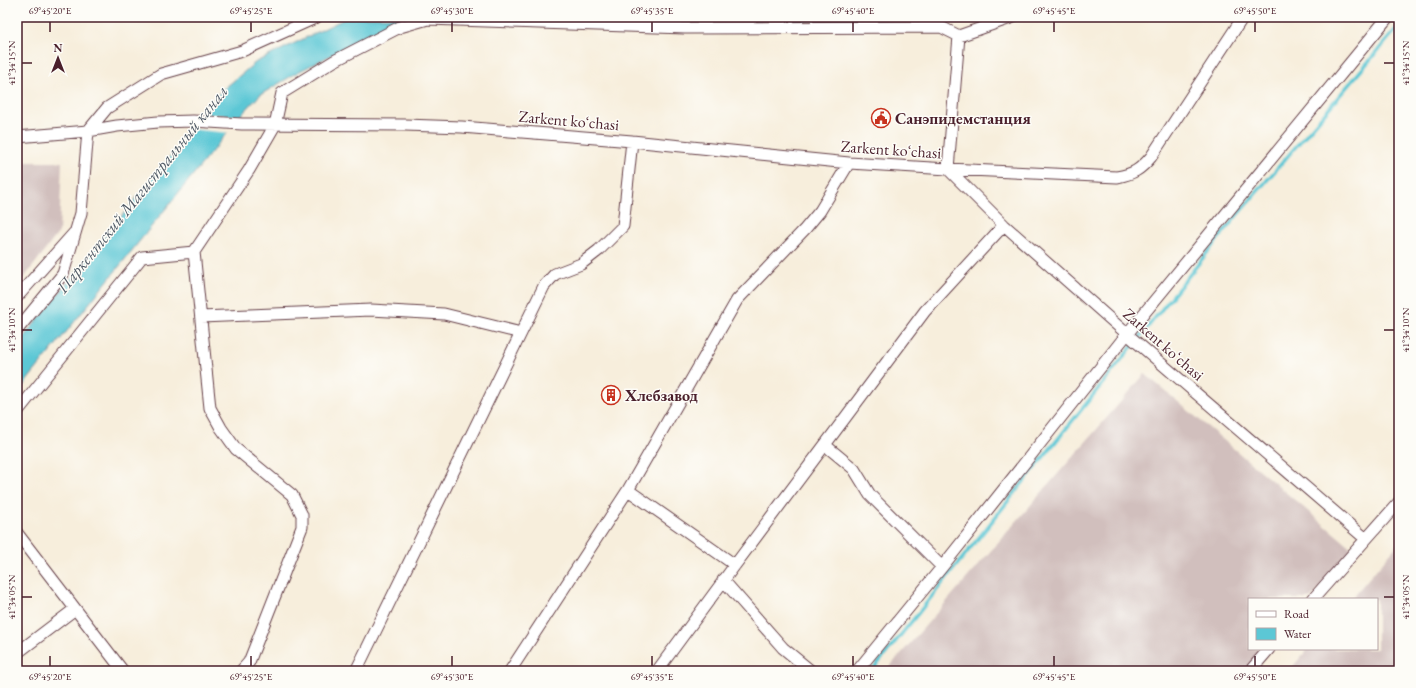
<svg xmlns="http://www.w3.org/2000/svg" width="1416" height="688" font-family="'EB Garamond',serif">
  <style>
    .industrial { fill: #d1bfbd }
    .water { fill: #5cc7d5; stroke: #537380 }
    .pier { fill: #f7eedc }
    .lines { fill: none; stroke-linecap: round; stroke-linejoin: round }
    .stream { stroke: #5cc7d5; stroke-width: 3.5 }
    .minor-casing { stroke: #643e46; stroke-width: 13 }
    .minor { stroke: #fff; stroke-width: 11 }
    .ticks { fill: none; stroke: #4a1f2b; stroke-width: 1.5 }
    .labels { text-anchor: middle; stroke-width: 3; stroke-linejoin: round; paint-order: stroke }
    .poi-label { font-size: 16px; font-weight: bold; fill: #4a1f2b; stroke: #fdfcf7; text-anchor: start }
    .street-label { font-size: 16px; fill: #4a1f2b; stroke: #fdfcf7 }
    .water-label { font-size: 17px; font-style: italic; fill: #505a66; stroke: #fdfcf7 }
    .neatline { fill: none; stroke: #4a1f2b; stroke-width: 1.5 }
    .ticks-label { font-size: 10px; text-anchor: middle; fill: #4a1f2b }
  </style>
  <rect width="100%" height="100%" fill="#fdfcf7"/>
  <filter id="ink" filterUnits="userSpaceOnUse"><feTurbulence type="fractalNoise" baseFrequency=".025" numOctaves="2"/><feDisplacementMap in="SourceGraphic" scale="8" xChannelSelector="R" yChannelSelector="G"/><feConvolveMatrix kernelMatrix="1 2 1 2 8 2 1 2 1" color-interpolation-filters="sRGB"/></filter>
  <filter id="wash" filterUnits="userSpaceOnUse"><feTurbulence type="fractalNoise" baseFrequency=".012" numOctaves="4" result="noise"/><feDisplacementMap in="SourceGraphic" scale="16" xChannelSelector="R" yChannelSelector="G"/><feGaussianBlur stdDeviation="0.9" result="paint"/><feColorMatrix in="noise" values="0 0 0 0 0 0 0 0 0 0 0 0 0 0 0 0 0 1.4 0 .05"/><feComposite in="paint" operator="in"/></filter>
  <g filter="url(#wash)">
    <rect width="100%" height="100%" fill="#f7eedc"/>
    <path class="industrial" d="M17,162H62L59,232L17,287Z
      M1145,374L1354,550L1310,599H1249V649H1265L1245,671H886Z
      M1399,543V671H1289L1308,649H1377V599H1351Z"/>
    <path class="water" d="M348,17H409L396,22L298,72L260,95L243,113L17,393V345L206,112L220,92L256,62Z
      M573,17H971L950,20L833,21H665Z"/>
    <path class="pier" d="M202,114L243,116L230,133L189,129Z"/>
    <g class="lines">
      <path class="stream" d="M872,671L1239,213L1399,26"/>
    </g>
  </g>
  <g filter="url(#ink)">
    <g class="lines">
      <defs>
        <path id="minor" d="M959,36L1013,17
          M17,137L88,131L117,126L158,122L193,121L242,124L405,125L462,127L632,141L849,163L948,169L1117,177C1133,174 1140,170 1151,157L1243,17
          M948,169L1004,225L1127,334L1366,539
          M17,297L74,233
          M201,317L371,310L444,314L521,333
          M17,330L63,274L81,213L88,131L107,108L161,74L242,51L317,17
          M17,412L142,257L194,252
          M825,445L854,469L870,495L942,567
          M628,490L735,565
          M17,533L123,671
          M723,580L783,648L811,671
          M1313,599L1399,502
          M17,653L75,609
          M241,671L249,662L302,527V515L292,495L236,449L221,428L210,408L194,252L249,170L275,125L282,93L334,61L400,27L428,19L685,28L941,27L959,36L948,169
          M356,671L544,286L555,274L581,264L599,250L623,226L632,141
          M510,671L628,490L737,300L805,229L820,211L849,163
          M657,671L735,565L925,311L1004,225
          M857,671L942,567L1127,334L1388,17
          M1250,671L1269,649"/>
      </defs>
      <use href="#minor" class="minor-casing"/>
      <use href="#minor" class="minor"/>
    </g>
  </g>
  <path class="ticks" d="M50,22V32M251,22V32M452,22V32M652,22V32M853,22V32M1054,22V32M1255,22V32M22,63H32M1384,63H1394M22,330H32M1384,330H1394M22,597H32M1384,597H1394M50,656V666M251,656V666M452,656V666M652,656V666M853,656V666M1054,656V666M1255,656V666"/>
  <defs>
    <symbol id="civic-ring" viewBox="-11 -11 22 22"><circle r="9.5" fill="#fdfcf7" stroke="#c8321e" stroke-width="1.5"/><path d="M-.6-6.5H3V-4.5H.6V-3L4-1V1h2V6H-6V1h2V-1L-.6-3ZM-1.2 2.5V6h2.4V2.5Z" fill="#c8321e"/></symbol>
    <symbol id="building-ring" viewBox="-11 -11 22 22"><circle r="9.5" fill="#fdfcf7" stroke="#c8321e" stroke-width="1.5"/><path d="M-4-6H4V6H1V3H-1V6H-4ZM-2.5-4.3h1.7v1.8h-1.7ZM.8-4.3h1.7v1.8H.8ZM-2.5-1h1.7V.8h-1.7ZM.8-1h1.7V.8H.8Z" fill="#c8321e"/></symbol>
  </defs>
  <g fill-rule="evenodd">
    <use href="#civic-ring" x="870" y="107" width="22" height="22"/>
    <use href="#building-ring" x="600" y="384" width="22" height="22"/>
  </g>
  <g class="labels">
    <g class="poi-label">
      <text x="895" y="124">Санэпидемстанция</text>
      <text x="625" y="401">Хлебзавод</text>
    </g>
    <g class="street-label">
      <text transform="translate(569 120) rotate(5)" y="6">Zarkent koʻchasi</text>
      <text transform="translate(891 149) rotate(4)" y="6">Zarkent koʻchasi</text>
      <text transform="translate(1164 344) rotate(41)" y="6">Zarkent koʻchasi</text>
    </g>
    <g class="water-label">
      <text transform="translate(142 189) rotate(-51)" y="6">Паркентский Магистральный канал</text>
    </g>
  </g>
  <rect width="1416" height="688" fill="none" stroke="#fdfcf7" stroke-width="44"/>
  <rect x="1248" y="598" width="130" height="52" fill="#fdfcf7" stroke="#b5a4a5"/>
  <rect x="1256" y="611" width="20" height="6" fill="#ffffff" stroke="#b5a4a5"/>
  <text x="1284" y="618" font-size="12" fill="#4a1f2b">Road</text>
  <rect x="1256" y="628" width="20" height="12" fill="#5cc7d5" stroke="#b5a4a5"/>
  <text x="1284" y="638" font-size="12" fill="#4a1f2b">Water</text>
  <g transform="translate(58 58)" stroke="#fdfcf7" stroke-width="3" paint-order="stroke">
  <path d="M0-3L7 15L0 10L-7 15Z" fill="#4a1f2b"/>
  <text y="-6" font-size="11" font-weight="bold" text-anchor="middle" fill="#4a1f2b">N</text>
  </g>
  <rect x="22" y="22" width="1372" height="644" class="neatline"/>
  <g class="ticks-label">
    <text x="50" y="14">69°45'20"E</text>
    <text x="251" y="14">69°45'25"E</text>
    <text x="452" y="14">69°45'30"E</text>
    <text x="652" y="14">69°45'35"E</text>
    <text x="853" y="14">69°45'40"E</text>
    <text x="1054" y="14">69°45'45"E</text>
    <text x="1255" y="14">69°45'50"E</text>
    <text transform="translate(11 63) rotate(-90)" y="4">41°34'15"N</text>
    <text transform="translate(1405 63) rotate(-90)" y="4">41°34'15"N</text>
    <text transform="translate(11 330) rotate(-90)" y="4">41°34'10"N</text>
    <text transform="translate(1405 330) rotate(-90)" y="4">41°34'10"N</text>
    <text transform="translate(11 597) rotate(-90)" y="4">41°34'05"N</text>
    <text transform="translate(1405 597) rotate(-90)" y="4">41°34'05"N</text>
    <text x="50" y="680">69°45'20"E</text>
    <text x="251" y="680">69°45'25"E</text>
    <text x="452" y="680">69°45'30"E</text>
    <text x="652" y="680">69°45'35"E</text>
    <text x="853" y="680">69°45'40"E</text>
    <text x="1054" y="680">69°45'45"E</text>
    <text x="1255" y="680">69°45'50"E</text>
  </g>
</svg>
